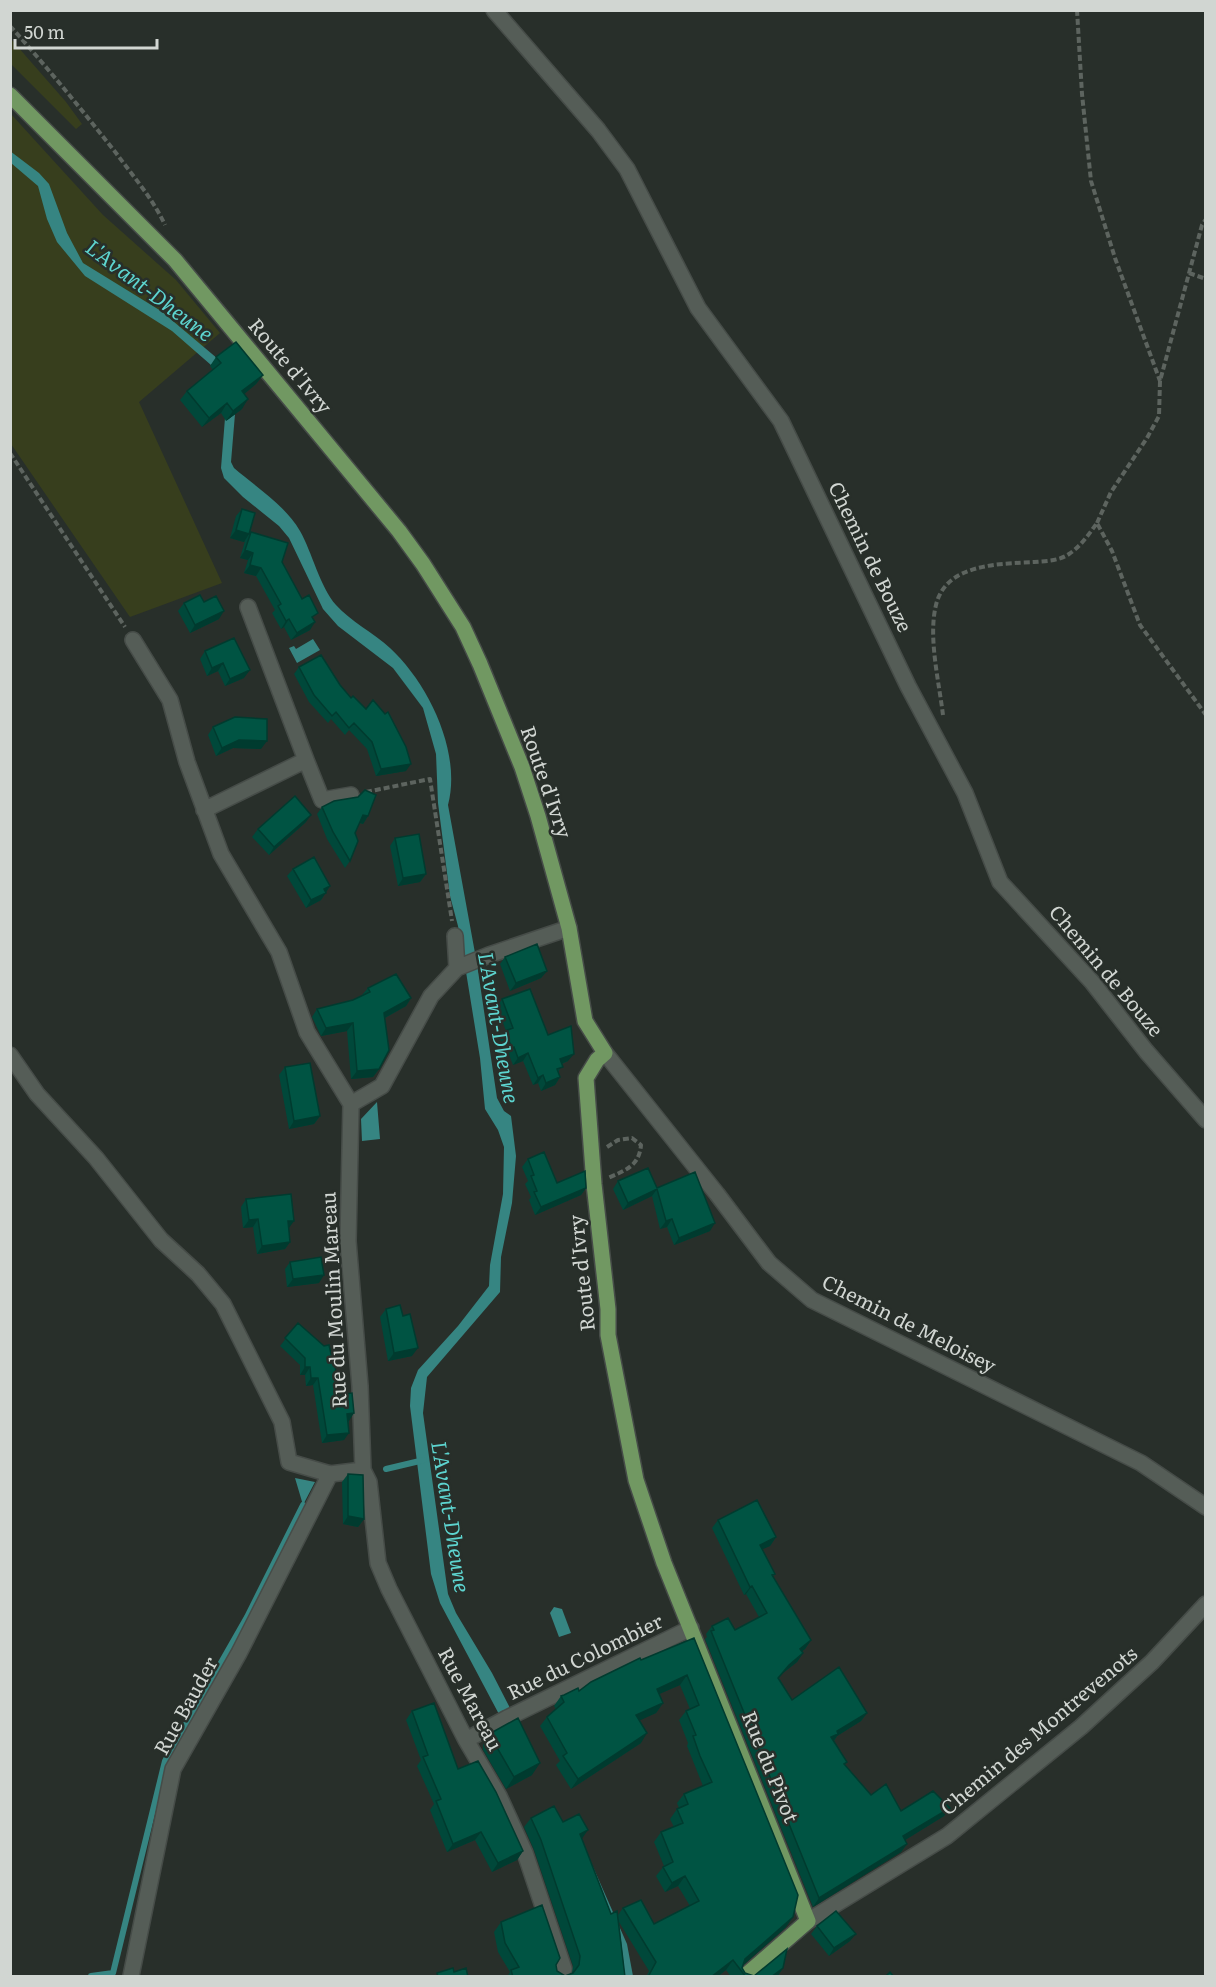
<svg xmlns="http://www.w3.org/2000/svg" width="1216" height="1987" font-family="Literata,serif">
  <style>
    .green { fill: #373e1d }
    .water { fill: #368582 }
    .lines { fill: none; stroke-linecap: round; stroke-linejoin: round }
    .stream { stroke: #368582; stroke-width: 6 }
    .minor-casing { stroke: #464c48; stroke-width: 18 }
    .major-casing { stroke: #464c48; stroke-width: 18 }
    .path { stroke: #5d645f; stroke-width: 4; stroke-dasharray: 6 3; stroke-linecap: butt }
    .minor { stroke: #555d57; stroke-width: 15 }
    .major { stroke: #719862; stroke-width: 15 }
    .wall { fill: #00483a }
    .shaded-wall { fill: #003b2f }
    .building { fill: #005443; stroke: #003b2f; stroke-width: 1.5 }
    .labels { text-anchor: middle; stroke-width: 5; stroke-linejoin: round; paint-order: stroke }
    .street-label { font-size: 20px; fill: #d1d6d2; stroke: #282f2a }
    .water-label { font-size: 21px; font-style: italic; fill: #5dd4cf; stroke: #282f2a }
  </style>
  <rect width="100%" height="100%" fill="#282f2a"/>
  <path class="green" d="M11,39L66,102L82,124L76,129L11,64Z
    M10,113L103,215L176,280L220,333L139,402L222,583L130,617L11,444Z"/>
  <path class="water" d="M10,151L39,173L49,184L67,233L83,263L161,311L218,359L211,365L172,331L85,276L57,242L47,219L38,186L11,163Z
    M235,414L231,462L234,468C256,487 285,505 300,531C312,552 320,587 336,605C350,621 374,633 390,648C428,683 462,752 448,805L475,953L463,957L458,926L450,896L438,803L436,754L423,708L393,668L338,626L323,609L289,538L279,526L243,497L224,478L221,468L225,418L227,420Z
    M313,639L320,650L297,663L289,648L294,646L296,649Z
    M477,964L497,1098L504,1111L511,1116L516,1156L512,1203L501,1257L500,1292L427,1377L423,1413L448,1594L456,1613L492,1673L512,1712L501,1718L440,1603L431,1574L410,1406L411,1388L418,1370L458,1326L489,1286L490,1265L503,1194L504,1147L498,1130L485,1109L480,1058L466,972Z
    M377,1102L380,1139L362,1141L361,1119Z
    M295,1478L315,1482L303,1505Z
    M554,1607L562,1609L571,1633L559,1637L550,1613Z
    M583,1844L627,1944L633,1976H618Z"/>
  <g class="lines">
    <path class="stream" d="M386,1469L424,1460
      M91,1976L113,1973L165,1761L247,1617L303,1505"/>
    <defs>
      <path id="minor" d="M494,10L598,130L627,169L698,308L781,421L908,686L965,793L1000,882L1092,982L1146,1051L1206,1120
        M133,640L170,700L187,762L221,854L279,952L307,1032L351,1104L348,1241L360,1386L363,1470L369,1482L378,1563L389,1589L466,1740L499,1796L525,1853L564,1969L559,1976
        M306,760L322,800L351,795
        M204,810L306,760L248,607
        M455,936L457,968
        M605,1053L717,1194L769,1263L812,1300L1141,1463L1206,1507
        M10,1055L37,1094L96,1158L161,1240L198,1274L223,1304L282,1422L289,1462L330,1474L363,1470
        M351,1104L382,1086L431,996L457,968L489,955L569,928
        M466,1740L507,1718L691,1628
        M808,1921L947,1836L1081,1727L1152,1662L1206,1604
        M131,1976L173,1769L239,1653L330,1474"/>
      <path id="major" d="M10,95L175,260L399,531L423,564L463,627L480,664L522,767L538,816L569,928L585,1021L605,1053L597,1060L586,1078L594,1184L608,1309V1335L636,1480L664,1563L808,1921L745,1976"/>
    </defs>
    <use href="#minor" class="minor-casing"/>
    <use href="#major" class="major-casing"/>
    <path class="path" d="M1077,10L1082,94L1091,181L1115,258L1160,381
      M10,26C47,67 82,110 116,153C133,176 153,199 165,225
      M1189,273L1206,279
      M10,453L125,627
      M1097,523L1111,492L1147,438L1159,416L1160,381L1202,225L1206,219
      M943,715C939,682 928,637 936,605C946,563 1000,564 1034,562C1046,561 1059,561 1069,554C1081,546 1089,534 1097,523L1112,551L1140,625L1206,715
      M366,792L430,779L452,921
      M607,1147L618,1140L632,1138L641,1145C639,1166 626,1170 608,1178"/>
    <use href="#minor" class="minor"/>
    <use href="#major" class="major"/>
  </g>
  <path class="wall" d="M216,357L263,375L256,384L244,394L242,409L226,421L221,413L202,427L180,400L187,391L213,370L210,366Z
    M242,509L250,533L282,562L314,620L310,630L291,640L284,627L281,629L272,613L275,610L256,576L244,573L248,560L240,558L245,541L244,542L230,538L236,516Z
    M204,602L219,619L190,633L178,611L184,603Z
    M205,651L244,678L225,686L218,671L207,676L200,659Z
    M299,667L340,685L406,771L376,776L367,749L349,730L345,735L331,719L328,723L309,702L294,674Z
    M213,727L261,749L233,748L216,756L208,735Z
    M322,807L368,816L363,824L359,823L355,833L350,861L345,868L327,839L317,814Z
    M306,822L269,855L252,837L258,829Z
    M395,838L426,874L420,882L398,886L390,846Z
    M293,869L330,886L321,900L306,908L287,876Z
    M505,957L547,971L541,978L510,991L500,964Z
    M368,988L411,998L406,1006L385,1018L379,1069L373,1077L351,1079L347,1031L321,1036L312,1017L317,1009L353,1000L362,995Z
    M502,999L548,1035L568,1061L562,1064L558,1073L560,1077L555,1085L541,1091L538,1083L533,1085L523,1061L513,1065L509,1055L507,1056L500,1039L506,1031L497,1007Z
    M285,1067L320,1116L314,1124L289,1129L279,1075Z
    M528,1159L557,1183L586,1188L581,1195L535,1215L529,1200L531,1197L525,1184L528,1181L522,1167Z
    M618,1181L657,1188L710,1231L674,1245L667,1227L660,1229L652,1196L623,1210L613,1189Z
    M246,1199L289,1228L290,1242L285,1249L257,1254L253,1227L243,1228L241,1207Z
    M290,1262L319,1283L287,1287L285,1269Z
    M386,1309L412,1356L388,1361L380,1317Z
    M298,1323L338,1395L349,1421L344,1440L322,1443L313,1385L306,1386L305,1375H300V1365L280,1346Z
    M348,1474L364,1519L358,1527L343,1524L342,1482Z
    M718,1520L776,1537L770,1546L762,1549L775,1574L773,1577L811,1640L805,1649L802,1651L803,1653L797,1662L783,1673L779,1678L792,1700L867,1713L861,1721L837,1736L834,1741L847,1762L845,1765L871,1795L901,1811L950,1808L944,1816L905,1840L907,1844L901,1852L813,1907L705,1639L707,1637L706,1634L712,1626L735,1630L759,1617L746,1594L744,1595L712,1528Z
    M694,1638L786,1927L743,1965L742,1968L745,1973L754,1976L783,1968L777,1977H731L726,1970L717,1977H646L649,1971L619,1922L625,1977H507L510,1972L498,1952L494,1932L501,1922L556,1965L557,1971L565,1976L572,1973L573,1966L534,1850L524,1827L531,1818L563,1822L582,1839L611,1914L618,1915L623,1908L654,1924L690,1906L678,1886L665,1892L656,1876L664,1866L654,1842L661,1832L674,1827L670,1819L677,1809L679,1808L677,1803L684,1794L703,1786L687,1746L688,1743L679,1720L686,1711L690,1709L680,1685L659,1694L663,1703L656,1713L639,1720L641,1743L571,1789L556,1765L560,1761L540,1726L547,1717L556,1709L554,1706L561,1696L579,1691L641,1660Z
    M412,1711L523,1851L517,1860L492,1872L475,1840L447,1852L430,1810L434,1804L417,1766L421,1760L406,1720Z
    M491,1733L532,1775L506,1789L483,1750V1745Z
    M817,1926L850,1941L829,1956L811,1934Z"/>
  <path class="shaded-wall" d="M263,375L256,384L236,401L242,391Z
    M248,399L242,409L226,421L233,411Z
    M227,403L221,413L202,427L209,418Z
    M236,530L249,534L244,542L230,538Z
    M245,550L253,553L248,560L240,558Z
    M250,565L261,568L256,576L244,573Z
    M224,611L219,619L190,633L195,625Z
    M289,619L284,627L281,629L286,621Z
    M315,622L310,630L291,640L297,633Z
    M223,663L218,671L207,676L212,668Z
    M250,670L244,678L225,686L230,679Z
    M239,740L267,741L261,749L233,748L216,756L222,748Z
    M411,764L406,771L376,776L381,769Z
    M311,815L306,822L269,855L274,847Z
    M363,815L368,816L363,824L358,822Z
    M426,874L420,882L398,886L403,878Z
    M330,886L321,900L306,908L311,900L324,889Z
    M547,971L541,978L510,991L516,983Z
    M411,998L406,1006L379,1021L384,1013Z
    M353,1023L347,1031L321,1036L326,1028Z
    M528,1053L523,1061L513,1065L518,1058Z
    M574,1054L568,1061L555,1066L560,1059Z
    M379,1069L373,1077L351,1079L357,1071Z
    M543,1075L538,1083L533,1085L538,1078Z
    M560,1077L555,1085L541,1091L546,1083Z
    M320,1116L314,1124L289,1129L294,1121Z
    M586,1188L581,1195L535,1215L541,1207Z
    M657,1189L652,1196L623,1210L628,1203Z
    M258,1219L253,1227L243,1228L249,1220Z
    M672,1219L667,1227L660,1229L666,1221Z
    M288,1221H294L289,1228Z
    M715,1223L710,1231L674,1245L679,1238Z
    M290,1242L285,1249L257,1254L262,1246Z
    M324,1275L319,1283L287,1287L293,1279Z
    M418,1348L412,1356L388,1361L394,1353Z
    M305,1367H310L305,1375H300Z
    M311,1378H318L313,1385L306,1386Z
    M354,1413L349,1421L342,1422L347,1414Z
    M349,1433L344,1440L322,1443L327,1435Z
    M348,1516L364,1519L358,1527L343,1524Z
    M776,1537L770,1546L754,1553L760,1545Z
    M752,1586L746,1594L744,1595L750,1587Z
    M811,1640L805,1649L794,1657L800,1649Z
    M803,1653L797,1662L783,1673L772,1686L789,1665Z
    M687,1675L680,1685L650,1698L657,1689Z
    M663,1703L656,1713L630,1725L636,1715Z
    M867,1713L861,1721L837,1736L833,1742L826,1746L837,1731Z
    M647,1733L641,1743L571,1789L578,1779Z
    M540,1763L532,1775L506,1789L514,1777Z
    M950,1808L944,1816L897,1845L903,1836Z
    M588,1830L581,1840L580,1834Z
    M481,1832L475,1840L447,1852L453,1844Z
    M907,1844L901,1852L813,1907L819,1898Z
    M523,1851L517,1860L492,1872L498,1863Z
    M685,1876L678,1886L665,1892L672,1883Z
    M793,1917L786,1927L739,1969L745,1959Z
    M856,1934L850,1941L829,1956L834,1948Z
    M733,1960L726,1970L717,1977H711Z
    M783,1968L777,1977H771Z"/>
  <path class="building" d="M236,342L263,375L242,391L248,399L233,411L227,403L209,418L187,391L221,363L216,357Z
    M242,509L255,513L249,534L236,530Z
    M251,532L288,543L282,562L302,599L309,595L318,613L312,617L315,622L297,633L289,619L286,621L278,606L281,604L261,568L250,565L253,553L245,550Z
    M200,595L204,602L216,596L224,611L195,625L184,603Z
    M234,638L250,670L230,679L223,663L212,668L205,651Z
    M321,655L340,685L351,698L353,696L366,709L373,700L385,714L388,712L406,747L411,764L381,769L372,742L354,723L349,728L336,712L332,716L314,695L299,667Z
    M235,717L267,719V741L239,740L222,748L213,727Z
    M365,790L376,795L368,816L363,815L355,833L358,841L350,861L333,832L322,807L334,801L358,797Z
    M295,796L311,815L274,847L258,829Z
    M419,834L426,874L403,878L395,838Z
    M314,857L330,886L324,889L326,893L311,900L293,869Z
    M537,944L547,971L516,983L505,957Z
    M396,974L411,998L384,1013L389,1050L379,1069L357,1071L353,1023L326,1028L317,1009L353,1000L370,992L368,988Z
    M530,989L548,1035L571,1026L574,1054L560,1059L563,1067L557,1069L560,1077L546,1083L543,1075L538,1078L528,1053L518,1058L514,1047L512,1048L505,1031L513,1028L502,999Z
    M310,1063L320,1116L294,1121L285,1067Z
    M544,1152L557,1183L585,1171L586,1188L541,1207L534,1192L537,1191L531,1176L534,1175L528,1159Z
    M648,1168L657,1188L695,1172L715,1223L679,1238L672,1219L666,1221L657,1189L628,1203L618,1181Z
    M291,1194L294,1221H288L290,1242L262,1246L258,1219L249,1220L246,1199Z
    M321,1257L324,1275L293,1279L290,1262Z
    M400,1305L403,1316L410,1314L418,1348L394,1353L386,1309Z
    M298,1323L324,1346L329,1345L331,1354H334L338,1395L352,1393L354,1413L347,1414L349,1433L327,1435L318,1378H311L310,1367H305V1358L285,1338Z
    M348,1474L363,1475L364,1519L348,1516Z
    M757,1500L776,1537L760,1545L775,1574L772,1575L811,1640L800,1649L803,1653L789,1665L778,1678L792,1700L839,1667L867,1713L837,1731L838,1734L831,1737L847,1762L844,1764L871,1795L886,1784L901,1811L933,1791L950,1808L903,1836L907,1844L819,1898L711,1631L714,1630L712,1626L728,1618L735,1630L767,1613L752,1586L750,1587L718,1520Z
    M694,1638L798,1895L793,1917L745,1959L742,1968L745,1973L754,1976L787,1949L783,1968L771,1977H746L733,1960L711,1977H648L656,1962L623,1908L641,1900L654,1924L699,1901L685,1876L672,1883L663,1867L673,1862L661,1832L683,1823L677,1809L688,1804L684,1794L712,1782L700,1756L693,1736L696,1735L686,1711L699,1705L687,1675L657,1689L663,1703L636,1715L647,1733L578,1779L563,1756L567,1753L547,1717L564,1702L561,1696L564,1695L578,1688L579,1691L591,1682L640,1658L641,1660Z
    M434,1703L458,1769L478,1761L496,1792L523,1851L498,1863L481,1832L453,1844L436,1801L441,1799L423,1757L428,1755L412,1711Z
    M518,1718L540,1763L514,1777L492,1739L491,1733Z
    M554,1806L563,1822L579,1814L588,1830L580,1834L611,1914L617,1911L625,1977H513L511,1970L519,1967L505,1943L501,1922L542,1905L560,1958L556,1965L557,1971L565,1976L573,1973L579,1965L580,1956L541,1840L531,1818Z
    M836,1911L856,1934L834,1948L817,1926Z
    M453,1968L454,1972L466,1968L468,1977H438L437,1973Z
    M890,1972L894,1977H885Z"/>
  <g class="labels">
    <g class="street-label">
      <text transform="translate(290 366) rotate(50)" y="7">Route d'Ivry</text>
      <text transform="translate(870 557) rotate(64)" y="7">Chemin de Bouze</text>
      <text transform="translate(546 782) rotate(71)" y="7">Route d'Ivry</text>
      <text transform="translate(1106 971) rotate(50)" y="7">Chemin de Bouze</text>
      <text transform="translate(582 1273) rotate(-96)" y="7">Route d'Ivry</text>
      <text transform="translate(334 1300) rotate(-93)" y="7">Rue du Moulin Mareau</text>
      <text transform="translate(909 1324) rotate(27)" y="7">Chemin de Meloisey</text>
      <text transform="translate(585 1657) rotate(-26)" y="7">Rue du Colombier</text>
      <text transform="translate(470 1699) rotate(62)" y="7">Rue Mareau</text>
      <text transform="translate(186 1706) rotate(-61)" y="7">Rue Bauder</text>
      <text transform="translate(1039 1731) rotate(-40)" y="7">Chemin des Montrevenots</text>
      <text transform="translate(770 1767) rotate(68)" y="7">Rue du Pivot</text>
    </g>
    <g class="water-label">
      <text transform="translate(149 291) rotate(37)" y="7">L'Avant-Dheune</text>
      <text transform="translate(498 1028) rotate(80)" y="7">L'Avant-Dheune</text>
      <text transform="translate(450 1517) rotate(81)" y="7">L'Avant-Dheune</text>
    </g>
  </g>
  <rect width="1216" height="1987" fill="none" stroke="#d1d6d2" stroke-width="24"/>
  <path d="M15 39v9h142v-9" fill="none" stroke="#d1d6d2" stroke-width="3"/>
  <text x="24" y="39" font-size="18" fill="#d1d6d2" stroke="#282f2a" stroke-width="4.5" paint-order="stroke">50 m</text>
</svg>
